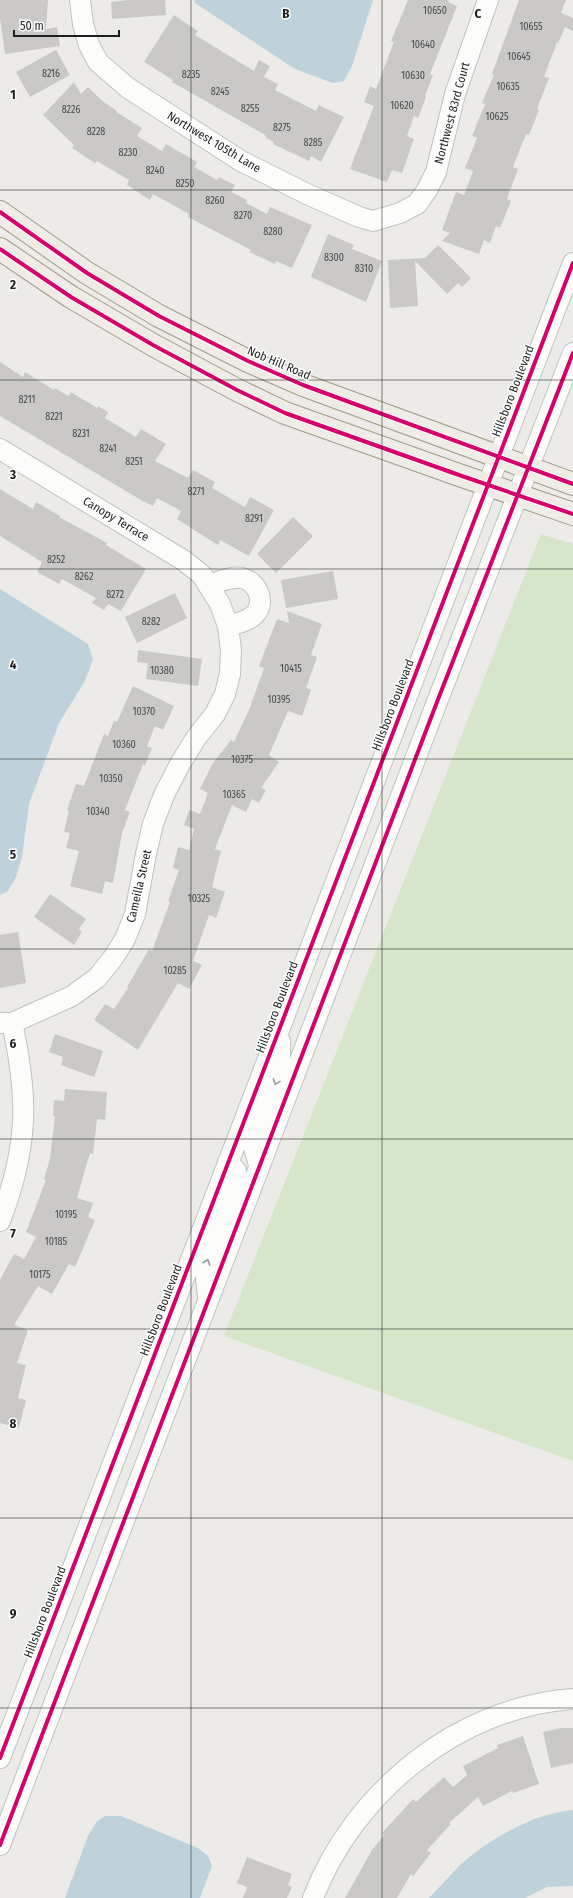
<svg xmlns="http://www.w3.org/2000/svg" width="573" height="1898" font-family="'Fira Sans Condensed',sans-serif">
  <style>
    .grass { fill: #d6e7c9 }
    .water { fill: #bed2dc }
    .building { fill: #cac9c7 }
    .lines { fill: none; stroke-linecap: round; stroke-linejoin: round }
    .minor-casing { stroke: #c2c1bf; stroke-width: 22 }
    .major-casing { stroke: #a09a86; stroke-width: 24 }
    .minor { stroke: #fcfcfb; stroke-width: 20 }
    .major { stroke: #efece5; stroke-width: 22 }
    .cycleway-casing { stroke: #fff; stroke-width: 6 }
    .cycleway { stroke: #d6006c; stroke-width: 4 }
    .oneway { stroke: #989898 }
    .grid { fill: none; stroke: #1e1e1e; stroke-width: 1; stroke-opacity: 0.55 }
    .labels { text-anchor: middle; stroke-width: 3; stroke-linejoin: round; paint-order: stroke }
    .number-label { font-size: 10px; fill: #494948 }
    .street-label { font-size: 12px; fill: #1e1e1e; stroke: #fff }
    .grid-label { font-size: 13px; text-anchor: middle; font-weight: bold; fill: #1e1e1e; stroke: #fff; stroke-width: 3; stroke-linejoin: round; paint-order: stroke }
  </style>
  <rect width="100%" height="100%" fill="#ecebe7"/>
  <path class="grass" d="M541,534L573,544V1461L224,1336Z"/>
  <path class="water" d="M194,0H373L352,66L344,81L333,83L295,69L195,3Z
    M0,589L88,644L93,659L85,681L59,723L29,804L22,857L16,877L8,891L0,895Z
    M573,1810V1886L547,1887L525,1898H429C440,1887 450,1875 461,1864C489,1839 535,1813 573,1810Z
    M105,1816H121L198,1848L208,1856L212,1866L200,1898H65L88,1836L97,1821Z"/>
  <path class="building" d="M0,0H48L46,29L57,27L60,46L5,54L0,18Z
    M128,0H165L166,15L112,19L111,2Z
    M408,0H449L448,2L457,6L430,74L433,75L425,96L426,97L418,118L414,116L407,136L414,139L402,173L392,170L387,182L350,169L374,106L364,102L370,86L376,89L394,42L391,41Z
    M519,0H566L561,13L573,18V31L565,27L558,43L557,42L544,77L549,78L537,109L539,110L529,135L526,134L513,167L518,169L507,199L511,201L500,228L496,226L490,243L484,240L479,254L442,241L450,233L442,230L456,192L464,195L473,171L465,168L477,138L472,136L485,104L482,103L494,75L492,74Z
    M174,15L198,31L195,35L254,71L259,60L270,66L264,77L278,84L275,90L316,111L319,105L344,117L321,162L311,156L309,161L273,144L274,142L266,138L265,135L172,82L173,80L144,62Z
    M56,50L70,75L30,97L16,72Z
    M74,82L81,94L88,87L101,100L117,111L116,112L142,128L137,136L162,151L166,144L197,162L194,167L217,180L219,177L235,185L231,192L247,200L246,203L267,214L270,207L312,225L292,268L276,261L275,264L249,252L251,250L188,217L189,214L153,194L150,200L127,185L129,180L97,161L95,163L72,148L74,145L43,115Z
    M328,234L354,245L352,249L382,261L366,302L311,277Z
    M438,245L471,278L462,287L458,283L447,294L415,261L418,306L390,308L388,260L425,258Z
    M0,362L23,377L25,372L54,390L55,388L68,396L71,392L97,408L98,406L108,412L105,418L136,437L141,429L166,444L155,461L188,478L193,470L215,482L212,488L245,507L250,497L274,510L249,556L220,540L218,545L177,519L181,511L157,498L153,506L141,500L0,416Z
    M0,489L33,509L36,502L60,516L59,517L107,543L106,545L146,569L121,611L108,604L104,610L92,603L96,598L62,579L59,584L37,572L42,562L0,536Z
    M293,517L313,536L276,573L257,554Z
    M333,571L338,599L286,608L281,580Z
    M175,593L187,618L137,643L125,617Z
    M287,611L322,624L311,655L317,657L306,688L311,690L302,716L288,711L269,755L279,762L261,788L266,790L259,803L252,799L246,812L232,805L215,849L221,851L212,887L225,892L216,918L209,915L193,961L202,965L189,989L178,983L138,1050L94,1020L105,1004L114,1009L128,988L127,987L149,949L152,951L170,902L168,901L179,870L173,868L178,847L189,850L194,829L184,825L189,810L200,814L208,793L200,789L213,763L231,740L234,742L249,710L264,668L259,666L277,619L289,623Z
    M138,650L202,659L198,686L146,679L148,663L137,662Z
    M133,686L174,706L163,730L155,726L147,746L152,748L145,765L143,764L125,810L130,812L122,833L113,883L105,881L102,894L70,886L79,851L66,848L70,833L64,832L69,811L67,810L76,784L84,786L104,734L108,736L114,721L117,722Z
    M50,894L86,919L79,929L82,932L74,945L34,917Z
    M18,932L26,983L0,988V935Z
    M55,1034L103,1051L94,1077L61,1065L63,1057L49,1052Z
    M65,1089L107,1092L105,1120L97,1119L93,1154L90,1153L77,1198L93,1203L88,1217L95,1220L75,1267L69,1264L52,1294L38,1286L14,1325L28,1330L17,1363L26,1365L18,1398L26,1400L19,1428L0,1423V1280L14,1254L24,1259L36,1237L26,1232L46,1180L44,1179L50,1159L55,1116H53L54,1100L64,1101Z
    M561,1728H573V1763L551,1768L543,1732Z
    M523,1736L539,1784L513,1793L512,1791L483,1806L478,1797L449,1823L451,1824L427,1850L431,1853L413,1876L411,1874L397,1898H345L372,1850L384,1835L382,1833L413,1799L416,1802L444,1777L453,1787L467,1775L463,1766L498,1748L497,1745Z
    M247,1857L292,1874L288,1885L292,1887L287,1898H243L247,1887L237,1883Z"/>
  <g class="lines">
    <defs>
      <path id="minor" d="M80,0L83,24L89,45L98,62L128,88L241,161L307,194L359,217L373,221L400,213L417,204L427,190L436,172L455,94L488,0
        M0,449L183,560L202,575L220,604L228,626L231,650L230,674L225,694L215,714L196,738L180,764L164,795L153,824L146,854L135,914L125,939L113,958L97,978L72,996L12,1023H0
        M208,585C219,582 230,576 242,578C256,581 266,600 256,613C250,621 237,623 228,626
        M259,1165L253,1144L280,1070V1041
        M0,1221C28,1148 29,1099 12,1023
        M208,1297L205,1268L233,1193L236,1171L228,1162
        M0,1758L573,263
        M0,1845L437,702L573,353
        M313,1898C354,1792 458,1707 573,1699"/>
      <path id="major" d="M0,212L87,273L159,316L248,361L303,385L573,484
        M0,249L71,297L153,345L237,390L285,413L459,475L573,514"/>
    </defs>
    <use href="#minor" class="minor-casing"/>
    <use href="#major" class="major-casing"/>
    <use href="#minor" class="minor"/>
    <use href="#major" class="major"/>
    <defs>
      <path id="cycleway" d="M0,212L87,273L159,316L248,361L303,385L573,484
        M0,249L71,297L153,345L237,390L285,413L459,475L573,514
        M0,1758L573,263
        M0,1845L437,702L573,353"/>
    </defs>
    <use href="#cycleway" class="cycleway-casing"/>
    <use href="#cycleway" class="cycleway"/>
  </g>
  <defs><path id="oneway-chevron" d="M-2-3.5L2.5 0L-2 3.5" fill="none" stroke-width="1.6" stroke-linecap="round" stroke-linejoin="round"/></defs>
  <g class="oneway">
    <use href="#oneway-chevron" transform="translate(276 1082) rotate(110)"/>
    <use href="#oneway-chevron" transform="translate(207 1262) rotate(-71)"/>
  </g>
  <path class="grid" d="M191,0V1898M382,0V1898M0,190H573M0,380H573M0,569H573M0,759H573M0,949H573M0,1139H573M0,1329H573M0,1518H573M0,1708H573"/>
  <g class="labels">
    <g class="number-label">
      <text x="435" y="14">10650</text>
      <text x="531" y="30">10655</text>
      <text x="423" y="48">10640</text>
      <text x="519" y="60">10645</text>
      <text x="51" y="77">8216</text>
      <text x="191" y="78">8235</text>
      <text x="413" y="79">10630</text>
      <text x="508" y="90">10635</text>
      <text x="220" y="95">8245</text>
      <text x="402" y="109">10620</text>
      <text x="250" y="112">8255</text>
      <text x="71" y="113">8226</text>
      <text x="497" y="120">10625</text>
      <text x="282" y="131">8275</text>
      <text x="96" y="135">8228</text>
      <text x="313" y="146">8285</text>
      <text x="128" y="156">8230</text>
      <text x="155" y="174">8240</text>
      <text x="185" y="187">8250</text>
      <text x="215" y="204">8260</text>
      <text x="243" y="219">8270</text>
      <text x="273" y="235">8280</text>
      <text x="334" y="261">8300</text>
      <text x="364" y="272">8310</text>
      <text x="27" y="403">8211</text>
      <text x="54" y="420">8221</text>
      <text x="81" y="437">8231</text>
      <text x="108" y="452">8241</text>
      <text x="134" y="465">8251</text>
      <text x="196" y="495">8271</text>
      <text x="254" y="522">8291</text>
      <text x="56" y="563">8252</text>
      <text x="84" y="580">8262</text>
      <text x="115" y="598">8272</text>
      <text x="151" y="625">8282</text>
      <text x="291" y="672">10415</text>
      <text x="162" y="674">10380</text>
      <text x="279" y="703">10395</text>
      <text x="144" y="715">10370</text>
      <text x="124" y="748">10360</text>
      <text x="242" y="763">10375</text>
      <text x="111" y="782">10350</text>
      <text x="234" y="798">10365</text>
      <text x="98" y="815">10340</text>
      <text x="199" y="902">10325</text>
      <text x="175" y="974">10285</text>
      <text x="66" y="1218">10195</text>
      <text x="56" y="1245">10185</text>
      <text x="40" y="1278">10175</text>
    </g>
    <g class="street-label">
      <text transform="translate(452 113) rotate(-75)" y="4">Northwest 83rd Court</text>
      <text transform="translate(214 142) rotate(31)" y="4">Northwest 105th Lane</text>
      <text transform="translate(279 363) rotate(23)" y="4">Nob Hill Road</text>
      <text transform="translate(513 391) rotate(-69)" y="4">Hillsboro Boulevard</text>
      <text transform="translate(116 519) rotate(31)" y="4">Canopy Terrace</text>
      <text transform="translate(393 705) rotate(-69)" y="4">Hillsboro Boulevard</text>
      <text transform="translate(139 886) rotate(-77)" y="4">Cameilla Street</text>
      <text transform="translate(277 1007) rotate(-69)" y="4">Hillsboro Boulevard</text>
      <text transform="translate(161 1310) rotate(-69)" y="4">Hillsboro Boulevard</text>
      <text transform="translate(45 1612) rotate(-69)" y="4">Hillsboro Boulevard</text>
    </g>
  </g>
  <g class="grid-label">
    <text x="286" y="18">B</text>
    <text x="478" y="18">C</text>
    <text x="13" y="99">1</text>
    <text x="13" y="289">2</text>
    <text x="13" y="479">3</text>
    <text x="13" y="669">4</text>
    <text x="13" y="859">5</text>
    <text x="13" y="1048">6</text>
    <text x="13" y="1238">7</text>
    <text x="13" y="1428">8</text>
    <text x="13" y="1618">9</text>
  </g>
  <path d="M14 30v6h105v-6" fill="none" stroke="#1e1e1e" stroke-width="2"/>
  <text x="20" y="30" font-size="12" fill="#1e1e1e" stroke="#ffffff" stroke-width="3" paint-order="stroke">50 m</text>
</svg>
